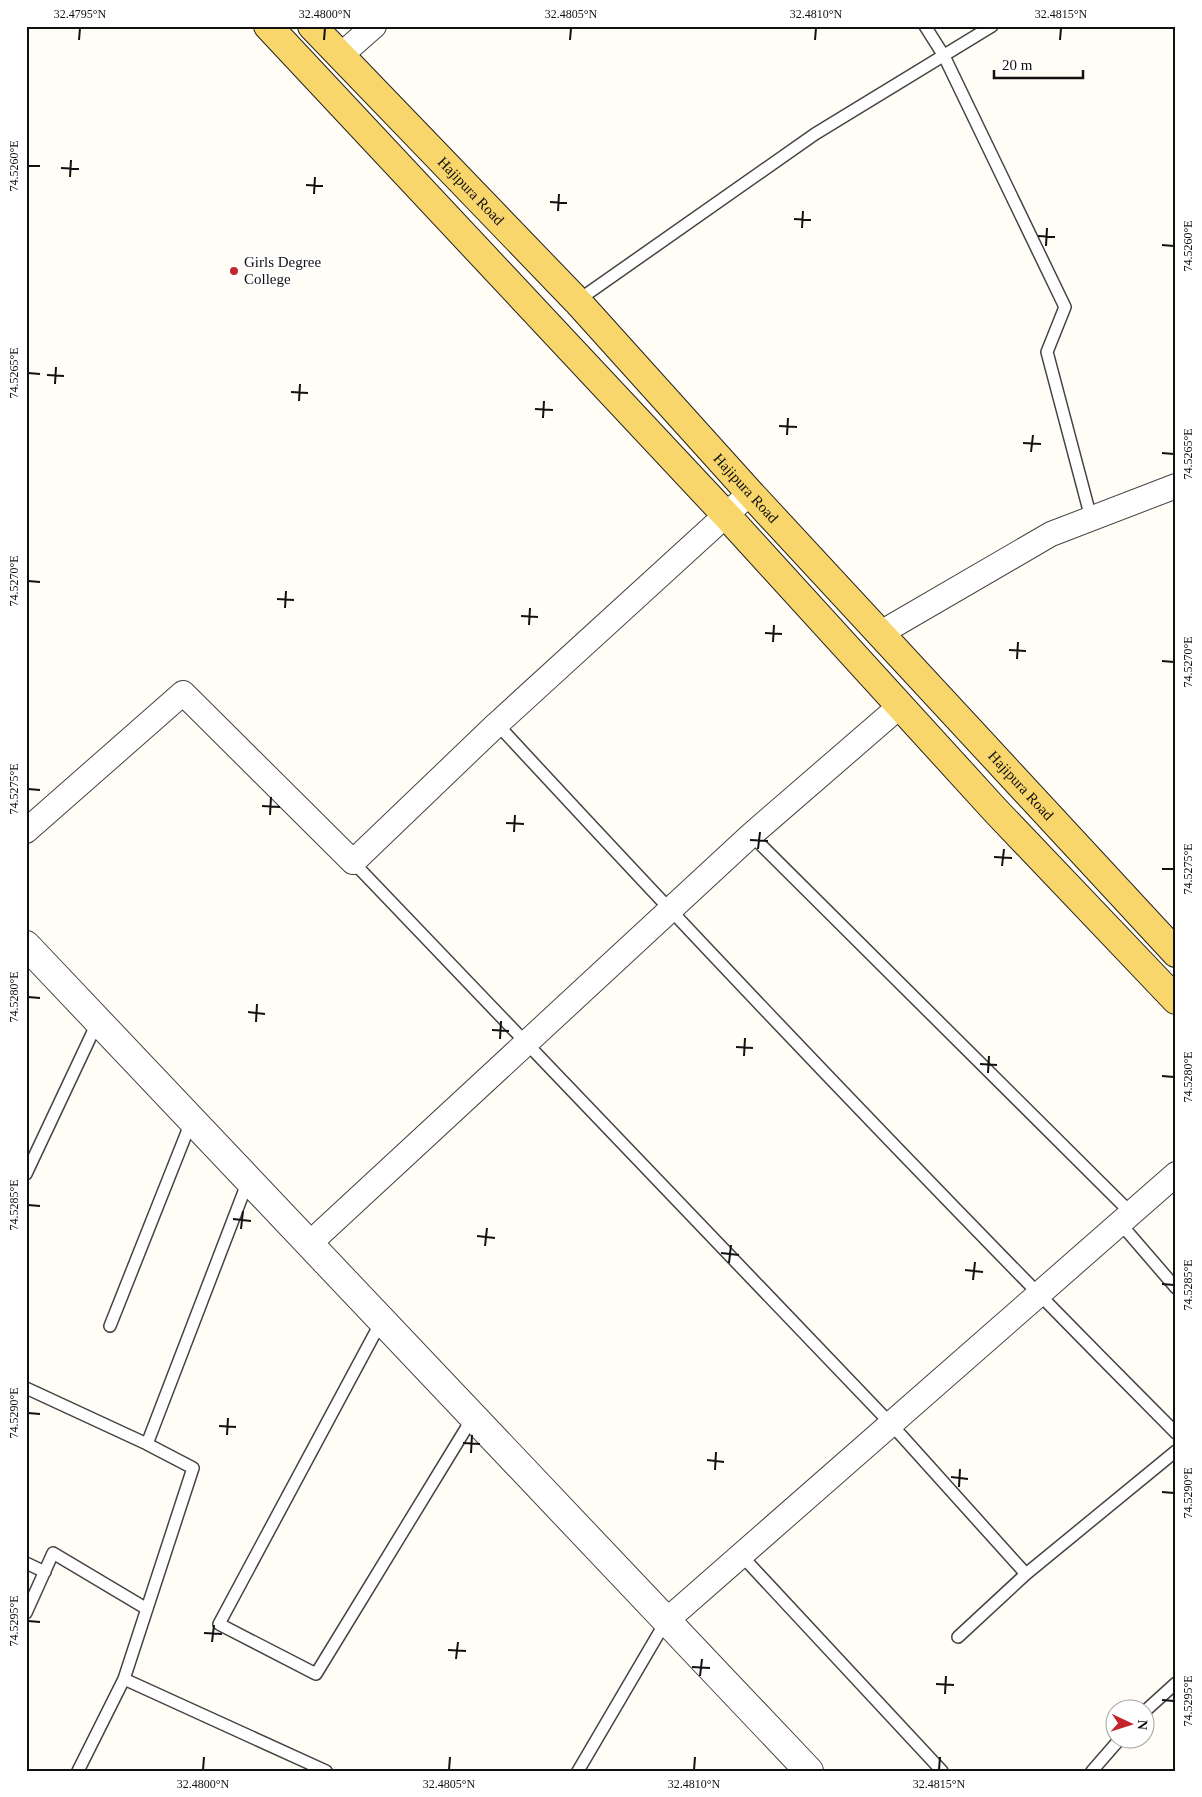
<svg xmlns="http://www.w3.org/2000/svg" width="1202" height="1797" font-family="'Times New Roman',serif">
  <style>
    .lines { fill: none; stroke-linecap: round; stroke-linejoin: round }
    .service-casing { stroke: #444; stroke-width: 14 }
    .minor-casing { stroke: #444; stroke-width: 26 }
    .tertiary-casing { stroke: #444; stroke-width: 30 }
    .primary-casing { stroke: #222; stroke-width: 30 }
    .service { stroke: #fff; stroke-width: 11 }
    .minor { stroke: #fff; stroke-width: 24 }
    .tertiary { stroke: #fff; stroke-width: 28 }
    .primary { stroke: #f9d66b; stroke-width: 28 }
    .ticks { fill: none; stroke: #111; stroke-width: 2 }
    .poi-dot { fill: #c4262e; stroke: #fff; stroke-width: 2 }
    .labels { text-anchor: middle; stroke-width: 5; stroke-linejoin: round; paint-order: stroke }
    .street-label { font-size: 15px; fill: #111; stroke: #fff }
    .poi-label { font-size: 15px; fill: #111; stroke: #fff; text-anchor: start }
    .neatline { fill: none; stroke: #111; stroke-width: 2 }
    .ticks-label { font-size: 12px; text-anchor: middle; fill: #111 }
  </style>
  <rect width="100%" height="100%" fill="#fffdf5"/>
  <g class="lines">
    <defs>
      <path id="service" d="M925,26L944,56L1065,307L1047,352L1091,518
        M577,301L815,134L992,26
        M497,724C719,964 945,1201 1176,1433
        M751,835L1131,1213
        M353,862L891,1424L1026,1574
        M26,1174L98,1021
        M1120,1223L1176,1288
        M382,1320L219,1624L316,1674L473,1417
        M110,1326L191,1122
        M26,1388L147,1444
        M741,1555L942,1771
        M26,1563L45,1572
        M26,1613L53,1553L147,1609
        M958,1637L1026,1574L1176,1451
        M124,1679L326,1771
        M1144,1712L1176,1683
        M78,1771L124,1679L193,1468L147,1444L248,1181
        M578,1771L666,1621
        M1092,1771L1119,1740"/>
      <path id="minor" d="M341,55L374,26
        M879,634L1051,534L1176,486
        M26,831L183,693L353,862L497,724L750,493
        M309,1244L751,835L900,706
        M666,1621L1176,1174"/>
      <path id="tertiary" d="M26,945L809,1771"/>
      <g id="primary">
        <path d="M268,26L726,515L995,810L1176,1000"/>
        <path id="s1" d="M312,26L577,301L750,493L1176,953"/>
      </g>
    </defs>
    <use href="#service" class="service-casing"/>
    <use href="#minor" class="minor-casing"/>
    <use href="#tertiary" class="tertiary-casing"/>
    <use href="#primary" class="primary-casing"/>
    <use href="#service" class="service"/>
    <use href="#minor" class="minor"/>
    <use href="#tertiary" class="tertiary"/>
    <use href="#primary" class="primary"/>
  </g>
  <path class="ticks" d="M79,40L80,28M324,40L325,28M570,40L571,28M815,40L816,28M1060,40L1061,28M28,166H40M61,168L79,169M70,177L71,160M306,185L323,186M314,194L315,177M550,202L567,203M558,211L559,194M794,219L811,220M802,228L803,211M1038,236L1055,237M1162,245L1174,246M1046,246L1047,228M28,373L40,374M47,375L64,376M55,384L56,367M291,392L308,393M299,401L300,384M535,409L553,410M543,418L544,401M779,426L797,427M787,435L788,418M1023,443L1041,444M1031,452L1033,435M1162,453L1174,454M28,581L40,582M277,599L294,600M285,608L286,591M521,616L538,617M529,625L530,608M765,633L782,634M773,642L774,625M1009,650L1026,651M1017,659L1018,642M1162,661L1174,662M28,789L40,790M262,806L280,807M270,815L271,797M506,823L524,824M514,832L515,815M750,840L768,841M758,849L760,832M994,857L1012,858M1002,866L1004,849M1162,869H1174M28,997L40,998M248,1012L265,1014M256,1022L257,1004M492,1030L509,1031M500,1039L501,1021M736,1047L753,1048M744,1056L745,1038M980,1064L997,1065M988,1073L989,1056M1162,1076L1174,1077M28,1205L40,1206M233,1219L251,1221M241,1229L243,1211M477,1236L495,1238M485,1246L487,1228M721,1253L739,1255M729,1263L731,1245M965,1270L983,1272M973,1280L975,1262M1162,1284L1174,1285M28,1413L40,1414M219,1426L236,1427M227,1435L228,1418M463,1443L480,1444M471,1453L472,1435M707,1460L724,1462M715,1470L716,1452M951,1477L968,1479M959,1487L960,1469M1162,1492L1174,1493M28,1621L40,1622M204,1633L222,1634M212,1642L214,1625M448,1650L466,1651M456,1659L458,1642M692,1667L710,1668M700,1676L702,1659M936,1684L954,1685M945,1694L946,1676M1162,1700L1174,1701M203,1770L204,1757M449,1770L450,1757M694,1770L695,1757M939,1770L940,1757"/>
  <circle class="poi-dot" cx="234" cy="271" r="5"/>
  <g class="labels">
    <g class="street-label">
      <text dy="5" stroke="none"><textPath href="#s1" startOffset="229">Hajipura Road</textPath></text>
      <text dy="5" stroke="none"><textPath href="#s1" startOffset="634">Hajipura Road</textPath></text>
      <text dy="5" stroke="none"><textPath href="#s1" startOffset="1039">Hajipura Road</textPath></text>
    </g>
    <g class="poi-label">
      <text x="244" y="267">Girls Degree<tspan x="244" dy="17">College</tspan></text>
    </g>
  </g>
  <rect width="1202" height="1797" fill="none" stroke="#ffffff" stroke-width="55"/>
  <g transform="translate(1130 1724) rotate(94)"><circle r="24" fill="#ffffff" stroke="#a0a0a0"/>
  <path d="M0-4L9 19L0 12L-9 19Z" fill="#c4262e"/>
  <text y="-8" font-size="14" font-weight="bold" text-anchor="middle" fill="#111111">N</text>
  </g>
  <path d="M994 70v8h89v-8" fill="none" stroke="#111111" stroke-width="2.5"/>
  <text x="1002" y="70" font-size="15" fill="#111111" stroke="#ffffff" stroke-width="4" paint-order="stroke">20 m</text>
  <rect x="28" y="28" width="1146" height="1742" class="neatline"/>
  <g class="ticks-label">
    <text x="80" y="18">32.4795°N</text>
    <text x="325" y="18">32.4800°N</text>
    <text x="571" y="18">32.4805°N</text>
    <text x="816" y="18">32.4810°N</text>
    <text x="1061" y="18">32.4815°N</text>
    <text transform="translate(14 166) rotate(-90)" y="4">74.5260°E</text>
    <text transform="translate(1188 246) rotate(-90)" y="4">74.5260°E</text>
    <text transform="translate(14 373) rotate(-90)" y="4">74.5265°E</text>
    <text transform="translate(1188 454) rotate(-90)" y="4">74.5265°E</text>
    <text transform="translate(14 581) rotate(-90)" y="4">74.5270°E</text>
    <text transform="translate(1188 662) rotate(-90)" y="4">74.5270°E</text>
    <text transform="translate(14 789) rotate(-90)" y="4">74.5275°E</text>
    <text transform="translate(1188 869) rotate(-90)" y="4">74.5275°E</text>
    <text transform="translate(14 997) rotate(-90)" y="4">74.5280°E</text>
    <text transform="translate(1188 1077) rotate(-90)" y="4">74.5280°E</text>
    <text transform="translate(14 1205) rotate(-90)" y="4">74.5285°E</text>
    <text transform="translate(1188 1285) rotate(-90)" y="4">74.5285°E</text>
    <text transform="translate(14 1413) rotate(-90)" y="4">74.5290°E</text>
    <text transform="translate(1188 1493) rotate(-90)" y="4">74.5290°E</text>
    <text transform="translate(14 1621) rotate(-90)" y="4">74.5295°E</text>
    <text transform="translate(1188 1701) rotate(-90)" y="4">74.5295°E</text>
    <text x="203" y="1788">32.4800°N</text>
    <text x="449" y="1788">32.4805°N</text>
    <text x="694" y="1788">32.4810°N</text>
    <text x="939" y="1788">32.4815°N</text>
  </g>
</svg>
